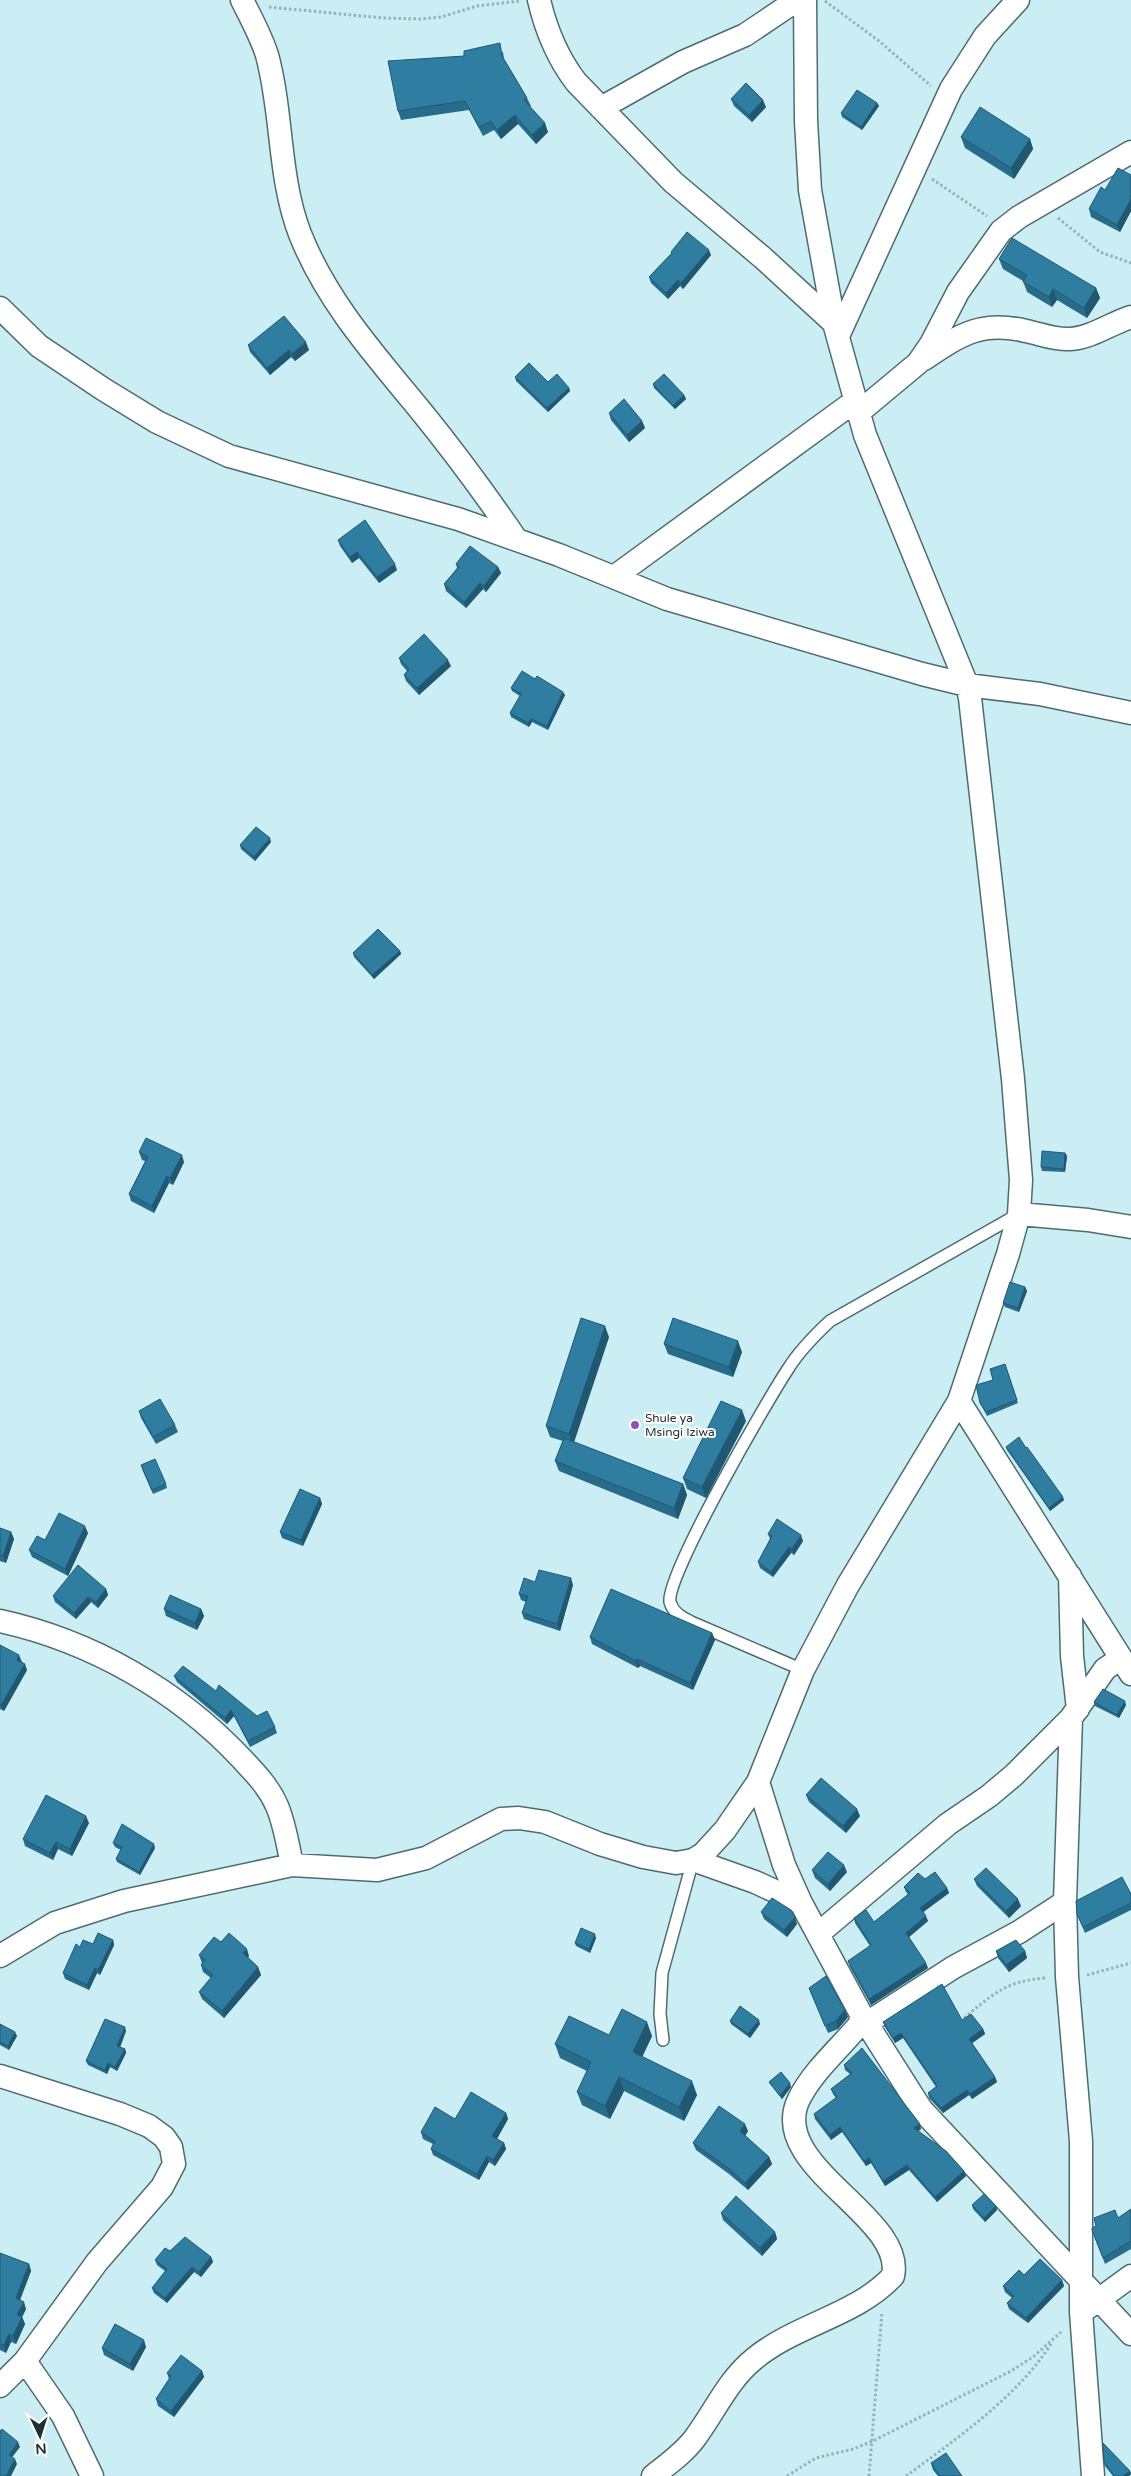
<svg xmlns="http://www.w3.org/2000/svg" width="1131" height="2476" font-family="'Varela Round',sans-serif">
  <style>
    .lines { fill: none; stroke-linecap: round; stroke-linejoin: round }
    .service-casing { stroke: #4d6c72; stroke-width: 14 }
    .minor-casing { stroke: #4d6c72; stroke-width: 25 }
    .path { stroke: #96b2b8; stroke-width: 3; stroke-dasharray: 2.5 2.5; stroke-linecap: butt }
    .service { stroke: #fff; stroke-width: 11 }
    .minor { stroke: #fff; stroke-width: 22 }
    .wall { fill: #286c8b }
    .shaded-wall { fill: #215871 }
    .building { fill: #2f7ea2; stroke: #215871 }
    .poi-dot { fill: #954cbf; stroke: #fff; stroke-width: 2 }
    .labels { text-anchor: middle; stroke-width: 4; stroke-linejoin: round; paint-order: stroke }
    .poi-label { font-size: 12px; fill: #233033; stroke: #fff; text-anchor: start }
  </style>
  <rect width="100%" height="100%" fill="#cbeef5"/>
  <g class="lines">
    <defs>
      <path id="service" d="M803,1670L691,1622C682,1617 673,1613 670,1602C665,1577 768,1399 788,1369C799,1351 815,1335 830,1321L1017,1215
        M663,2040L660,2014L662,1973L693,1860"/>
      <path id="minor" d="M242,0C251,18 261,36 267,55C283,114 278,177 300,234C327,302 375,355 421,411C455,453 486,495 516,539
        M539,0C546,30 557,57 576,82L673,182L763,258L834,323
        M601,108L683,62L745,35L797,0
        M0,308L39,346L103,389L157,422L229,456L458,519L559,555L667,599L922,674L967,685L1040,694L1131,713
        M838,336L951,89L985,36L1018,0
        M924,359C960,335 981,320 1026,331C1041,334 1054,340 1070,339C1091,338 1112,323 1131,317
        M858,413L918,363L931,344L958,292L1001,231L1019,217L1131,152
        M614,577L855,401
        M1019,1214L1088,1220L1131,1227
        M959,1401L1131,1674
        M1070,1576L1072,1656L1078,1709
        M0,1621C91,1641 177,1690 241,1758C255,1773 269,1787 277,1806C285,1825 288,1846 292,1865
        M758,1782L784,1865L801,1903L862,2016L921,2109L1131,2334
        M693,1860L755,1882L801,1903
        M1065,1902L1067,1977L1081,2141V2312L1093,2476
        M818,1934L948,1824L989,1796L1014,1775L1071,1718L1105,1669L1121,1658
        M0,1956L55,1923L124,1901L292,1865L377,1870L426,1858L501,1819L519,1818L545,1822L600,1844L643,1857L676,1863L693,1860L703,1854L725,1830L758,1782L803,1670L848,1585L959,1401L1008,1254L1019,1214L1021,1180L1013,1079L970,698L967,685L865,435L834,323L810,190L806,121L805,0
        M867,2023L954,1967L1019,1932L1065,1902L1071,1718
        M0,2076L120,2114L149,2126L164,2137L171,2147L174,2164L162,2187L97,2262L25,2361L0,2386
        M1086,2309L1131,2276
        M25,2361L63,2416L92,2476
        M653,2476C668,2464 684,2453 695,2438C715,2411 728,2380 754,2359C796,2324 856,2316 893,2276C906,2216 766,2166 799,2099C813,2071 839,2049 859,2025L862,2016"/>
    </defs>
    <use href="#service" class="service-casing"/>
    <use href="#minor" class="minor-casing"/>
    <path class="path" d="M825,1L879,41L931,86
      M269,7L383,18L421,19L441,17L477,6L520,1
      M932,179L987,216
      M1058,218L1100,252L1131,263
      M1087,1975L1131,1963
      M960,2021C992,1996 1003,1981 1046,1978
      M787,2476L816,2458L853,2449L873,2441L1011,2371L1033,2357L1061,2332
      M869,2476L882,2312
      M906,2476C955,2440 1021,2394 1052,2342"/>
    <use href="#service" class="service"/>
    <use href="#minor" class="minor"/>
  </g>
  <path class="wall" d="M503,52L504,59L527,98L531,106L530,107L548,132L536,144L518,124L501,139L494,130L483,136L469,110L401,120L398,111L464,56Z
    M731,99L766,107L752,122L734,106Z
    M877,103L879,106L862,130L842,117L841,113Z
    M961,137L1030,139L1033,149L1014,179L965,148Z
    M1131,175V211L1120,232L1091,217L1089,209L1105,190Z
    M671,252L711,255L683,289L680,286L668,299L651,283L649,277L671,254Z
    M999,259L1096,288L1100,298L1087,318L1057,300L1052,307L1027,292L1023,281L1003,269Z
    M248,345L309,350L295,361L291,357L270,375L250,352Z
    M515,377L548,382L569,388L570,391L548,412L516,381Z
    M653,384L684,395L686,399L675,409L654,388Z
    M609,413L642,421L645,428L629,442L611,420Z
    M338,540L397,570L379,583L359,558L352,563L340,546Z
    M456,564L498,567L501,573L486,592L483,589L466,608L446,591L444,584L457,568Z
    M399,658L451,666L419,695L406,681L404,675L407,671L401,664Z
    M535,679L565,695L548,730L532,722L529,727L511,717L510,713L520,696L512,691L511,688Z
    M271,842L255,861L241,849L240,845Z
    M400,951L401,954L374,979L354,957L353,953Z
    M139,1152L184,1162L173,1185L169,1183L154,1213L131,1201L129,1194L145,1161L142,1160Z
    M1065,1153L1067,1156L1065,1172L1042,1171L1041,1167Z
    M1025,1287L1027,1291L1019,1312L1005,1307L1003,1303Z
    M609,1337L574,1442L683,1484L687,1495L678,1519L559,1471L555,1461L563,1441L550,1437L546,1426Z
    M664,1344L742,1352L733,1377L668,1354Z
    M1005,1364L1018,1403L987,1416L980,1403L993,1380Z
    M139,1411L175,1425L178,1432L156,1444L141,1418Z
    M746,1421L706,1498L687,1489L683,1478Z
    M1006,1447L1026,1448L1064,1500L1050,1511L1007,1450Z
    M142,1469L166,1484L167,1488L153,1494Z
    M320,1498L322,1504L303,1546L282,1538L280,1532Z
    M0,1528L11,1532L14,1539L6,1563L0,1561Z
    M88,1533L68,1576L32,1557L29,1550L45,1540Z
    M768,1534L803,1541L794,1555L791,1553L773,1577L760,1568L758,1562L770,1539Z
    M535,1582L573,1585L560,1631L524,1619L522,1613L526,1602L521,1600L519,1594Z
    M106,1589L108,1595L98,1608L91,1602L76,1619L55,1602L53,1596Z
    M164,1609H201L204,1616L197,1630L166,1616Z
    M712,1633L715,1640L693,1690L640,1666L638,1668L592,1644L590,1637Z
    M0,1645L22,1662L27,1670L4,1711L0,1709Z
    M174,1676L216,1691L257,1716L275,1727L277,1733L250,1747L234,1716L227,1724L177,1682Z
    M1094,1702L1126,1705L1119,1718L1095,1706Z
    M806,1795L860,1816L846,1833L809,1802Z
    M89,1823L72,1856L58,1849L53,1860L25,1846L23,1839Z
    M113,1843L155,1848L140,1875L117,1862L116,1859L121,1850L115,1847Z
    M812,1870L847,1872L830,1891L815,1878Z
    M925,1879L947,1888L949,1893L923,1912L928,1921L909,1937L928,1968L871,2005L850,1967L848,1961L870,1946L855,1923L854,1918L874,1922L908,1894L906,1892L904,1887Z
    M974,1879L1021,1906L1009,1918L977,1886Z
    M1131,1894V1910L1085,1933L1077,1914Z
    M761,1912L797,1924L787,1937L764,1919Z
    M596,1938L590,1953L576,1946L575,1943Z
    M113,1940L114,1945L100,1975L97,1973L89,1990L65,1979L63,1973L80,1947Z
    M221,1942L249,1956L248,1958L258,1967L261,1975L224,2018L202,1999L199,1992L211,1978L203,1972L201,1965L202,1963L199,1955Z
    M996,1951H1025L1027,1958L1009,1972L998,1958Z
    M809,1988L848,2017L838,2029L828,2033Z
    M962,2020L983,2029L985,2034L972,2043L995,2077L997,2082L972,2099L969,2095L943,2113L929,2098L928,2093L936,2087L903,2038L895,2043L885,2027L883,2022Z
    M730,2021L760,2024L750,2038L731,2024Z
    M0,2024L17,2036L9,2050L0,2045Z
    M126,2031L120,2047L125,2049L126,2053L117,2071L110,2067L107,2074L88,2065L86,2061Z
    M609,2035L652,2036L642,2057L697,2095L684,2121L624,2091L610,2119L582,2105L577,2092L587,2071L560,2058L555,2044Z
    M844,2065L921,2129L918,2131L964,2171L966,2176L937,2202L909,2170L885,2186L871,2163L866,2166L842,2132L831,2140L815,2119L814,2114L836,2098L833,2094L831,2089L850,2074L845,2070Z
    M769,2082L791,2087L782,2099L771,2085Z
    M506,2113L508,2119L497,2139L504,2143L506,2149L495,2166L489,2162L479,2180L433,2155L431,2149L433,2144L423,2139L421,2132L455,2119Z
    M748,2131L745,2136L769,2157L772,2164L748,2190L729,2174L696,2150L693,2143Z
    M972,2205L997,2210L985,2222L973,2209Z
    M1131,2209V2249L1105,2264L1092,2230L1118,2218Z
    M721,2213L775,2232L777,2239L762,2256L723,2220Z
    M170,2251L211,2257L213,2262L201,2277L194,2272L167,2303L154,2293L152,2288L165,2271L157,2265L155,2260Z
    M0,2254L29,2264L31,2271L20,2300L26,2309L22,2317L25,2324L16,2344L11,2342L6,2353L0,2350Z
    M1024,2275L1062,2280L1064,2286L1028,2323L1009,2309L1007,2303L1012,2298L1005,2292L1003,2286Z
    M146,2347L133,2371L104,2355L102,2348Z
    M202,2371L204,2377L174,2417L158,2406L156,2399L169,2379L167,2373Z
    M1104,2462L1130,2471L1131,2474L1129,2476H1113L1105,2466Z
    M931,2463L962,2476H938L933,2470Z"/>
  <path class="shaded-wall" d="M763,100L766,107L752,122L749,115Z
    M877,103L879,106L862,130L861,127Z
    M515,115L518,124L501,139L497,130Z
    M545,123L548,132L536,144L532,135Z
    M1030,139L1033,149L1014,179L1011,168Z
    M1131,199V211L1120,232L1117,225Z
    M709,250L711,255L683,289L681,283Z
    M678,280L680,286L668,299L666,293Z
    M1096,288L1100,298L1087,318L1084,308Z
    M1053,289L1057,300L1052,307L1049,297Z
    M306,342L309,350L295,361L292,354Z
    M289,350L291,357L270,375L267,368Z
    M569,388L570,391L548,412L547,408Z
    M684,395L686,399L675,409L673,406Z
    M642,421L645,428L629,442L627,435Z
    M357,552L359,558L352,563L350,557Z
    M395,564L397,570L379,583L377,577Z
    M498,567L501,573L486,592L484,586Z
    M480,583L483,589L466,608L464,602Z
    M448,660L451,666L419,695L417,688Z
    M563,692L565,695L548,730L547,726Z
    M531,719L532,722L529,727L528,723Z
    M270,838L271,842L255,861L254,857Z
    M400,951L401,954L374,979L372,975Z
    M1065,1153L1067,1156L1065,1172L1064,1169Z
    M182,1155L184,1162L173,1185L170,1178Z
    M167,1176L169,1183L154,1213L152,1206Z
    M1025,1287L1027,1291L1019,1312L1018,1308Z
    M605,1326L609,1337L573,1445L569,1434Z
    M738,1341L742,1352L733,1377L729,1367Z
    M742,1410L746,1421L706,1498L702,1487Z
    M683,1484L687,1495L678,1519L674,1508Z
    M1063,1497L1064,1500L1050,1511L1049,1508Z
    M320,1498L322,1504L303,1546L301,1540Z
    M85,1526L88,1533L68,1576L65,1569Z
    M11,1532L14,1539L6,1563L3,1556Z
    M801,1535L803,1541L794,1555L792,1549Z
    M789,1547L791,1553L773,1577L771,1572Z
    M571,1578L573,1585L560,1631L557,1624Z
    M106,1589L108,1595L98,1608L96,1602Z
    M88,1597L91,1602L76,1619L74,1613Z
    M201,1609L204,1616L197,1630L195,1623Z
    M712,1633L715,1640L693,1690L690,1683Z
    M19,1655L22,1662L19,1666L17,1660Z
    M637,1659L640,1666L638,1668L636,1661Z
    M25,1664L27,1670L4,1711L1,1705Z
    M1125,1701L1126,1705L1119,1718L1117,1715Z
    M231,1710L234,1716L227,1724L225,1718Z
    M857,1809L860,1816L846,1833L843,1826Z
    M86,1816L89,1823L72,1856L70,1849Z
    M56,1842L58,1849L53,1860L50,1853Z
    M154,1844L155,1848L140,1875L139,1872Z
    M844,1865L847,1872L830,1891L828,1884Z
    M947,1888L949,1893L922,1913L920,1908Z
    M1018,1899L1021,1906L1009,1918L1006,1911Z
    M926,1916L928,1921L908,1938L906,1933Z
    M795,1917L797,1924L787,1937L784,1930Z
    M595,1934L596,1938L590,1953L589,1949Z
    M113,1940L114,1945L100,1975L98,1970Z
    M247,1949L249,1956L246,1960L243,1953Z
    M1025,1951L1027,1958L1009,1972L1006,1965Z
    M926,1963L928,1968L871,2005L869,1999Z
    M258,1967L261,1975L224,2018L222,2011Z
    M95,1968L97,1973L89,1990L87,1985Z
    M845,2010L848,2017L838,2029L836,2021Z
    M759,2020L760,2024L750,2038L748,2034Z
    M647,2022L652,2036L638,2066L633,2052Z
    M125,2027L126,2031L119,2050L117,2046Z
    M983,2029L985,2034L971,2044L969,2039Z
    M15,2032L17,2036L9,2050L8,2046Z
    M901,2033L903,2038L895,2043L893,2038Z
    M125,2049L126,2053L117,2071L115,2067Z
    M108,2063L110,2067L107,2074L105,2070Z
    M619,2077L624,2091L610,2119L605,2106Z
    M995,2077L997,2082L972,2099L970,2094Z
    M692,2081L697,2095L684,2121L679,2107Z
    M790,2083L791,2087L782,2099L780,2096Z
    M967,2090L969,2095L943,2113L941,2108Z
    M506,2113L508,2119L495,2142L492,2136Z
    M745,2124L748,2131L743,2139L740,2131Z
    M920,2124L921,2129L916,2133L914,2128Z
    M840,2127L842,2132L831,2140L830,2135Z
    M504,2143L506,2149L495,2166L493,2160Z
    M487,2156L489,2162L479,2180L477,2174Z
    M769,2157L772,2164L748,2190L745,2183Z
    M869,2158L871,2163L866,2166L864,2161Z
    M907,2165L909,2170L885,2186L883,2181Z
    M964,2171L966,2176L937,2202L935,2197Z
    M996,2206L997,2210L985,2222L984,2218Z
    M775,2232L777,2239L762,2256L760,2248Z
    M211,2257L213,2262L201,2277L199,2272Z
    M29,2264L31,2271L18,2305L16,2298Z
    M192,2267L194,2272L167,2303L165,2298Z
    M1062,2280L1064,2286L1028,2323L1026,2318Z
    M24,2302L26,2309L22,2317L25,2324L16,2344L13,2336L17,2315Z
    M9,2334L11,2342L6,2353L4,2345Z
    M144,2340L146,2347L133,2371L130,2364Z
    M202,2371L204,2377L174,2417L171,2411Z
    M18,2442L20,2447L10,2460L9,2455Z
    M15,2459L17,2464L11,2476H6Z
    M1130,2471L1131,2474L1129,2476H1123Z"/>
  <path class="building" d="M500,43L502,56L527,98L524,100L545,123L532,135L515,115L497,130L491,121L479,127L465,101L398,111L388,61L464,56V51Z
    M746,83L763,100L749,115L731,99Z
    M857,90L877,103L861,127L841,113Z
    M980,107L1030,139L1011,168L961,137Z
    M1118,168L1131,175V199L1117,225L1089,209L1101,187L1105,190Z
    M687,232L709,250L681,283L678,280L666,293L649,277L672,253L671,252Z
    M1012,238L1096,288L1084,308L1053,289L1049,297L1023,282L1027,275L999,259Z
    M284,316L306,342L292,354L289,350L267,368L248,345Z
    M529,363L548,382L557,374L569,388L547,408L515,377Z
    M664,374L684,395L673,406L653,384Z
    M624,399L642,421L627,435L609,413Z
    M365,520L395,564L377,577L357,552L350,557L338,540Z
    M470,546L498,567L484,586L480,583L464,602L444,584L459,567L456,564Z
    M424,634L448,660L417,688L404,675L409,669L399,658Z
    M522,671L535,679L537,676L563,692L547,726L531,719L528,723L510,713L521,694L511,688Z
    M256,827L270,838L254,857L240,845Z
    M378,929L400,951L372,975L353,953Z
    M146,1138L182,1155L170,1178L167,1176L152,1206L129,1194L148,1157L139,1152Z
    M1042,1151L1065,1153L1064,1169L1041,1167Z
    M1010,1282L1025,1287L1018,1308L1003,1303Z
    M581,1318L605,1326L569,1434L546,1426Z
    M673,1318L738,1341L729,1367L664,1344Z
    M1005,1364L1017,1400L986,1412L980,1403L976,1385L993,1380L990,1369Z
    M160,1399L175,1425L153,1437L139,1411Z
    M721,1401L742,1410L702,1487L683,1478Z
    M1019,1437L1026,1448L1027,1447L1063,1497L1049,1508L1006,1447Z
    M564,1438L683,1484L674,1508L555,1461Z
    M155,1459L166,1484L152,1490L141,1465Z
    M300,1489L320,1498L301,1540L280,1532Z
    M59,1513L85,1526L65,1569L29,1550L37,1536L45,1540Z
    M777,1519L801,1535L792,1549L789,1547L771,1572L758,1562L772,1536L768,1534Z
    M0,1528L11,1532L3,1556L0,1555Z
    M78,1565L106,1589L96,1602L88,1597L74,1613L53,1596Z
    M539,1570L571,1578L557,1624L522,1613L528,1596L519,1594L524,1578L535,1582Z
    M611,1589L712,1633L690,1683L637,1659L636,1661L590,1637Z
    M170,1595L201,1609L195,1623L164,1609Z
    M0,1645L19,1655L17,1660L25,1664L1,1705L0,1704Z
    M183,1666L216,1691L219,1685L257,1716L267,1711L275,1727L248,1741L231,1710L225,1718L174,1676Z
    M1103,1689L1125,1701L1117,1715L1094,1702Z
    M821,1778L857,1809L843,1826L806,1795Z
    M46,1795L86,1816L70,1849L56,1842L50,1853L23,1839Z
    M122,1824L154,1844L139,1872L116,1859L122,1847L113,1843Z
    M828,1852L844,1865L828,1884L812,1870Z
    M986,1868L1018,1899L1006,1911L974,1879Z
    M935,1872L947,1888L920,1908L926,1916L906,1933L926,1963L869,1999L848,1961L871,1945L854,1918L866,1910L874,1922L910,1893L904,1887L918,1873L925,1879Z
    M1122,1877L1131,1894V1903L1083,1927L1077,1914L1076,1901Z
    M772,1898L791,1910L795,1917L784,1930L761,1912Z
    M581,1928L595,1934L589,1949L575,1943Z
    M98,1933L113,1940L98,1970L95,1968L87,1985L63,1973L76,1944L80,1947L83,1940L93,1944Z
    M229,1933L247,1949L243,1953L258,1967L222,2011L199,1992L213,1975L201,1965L205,1960L199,1955L214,1937L221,1942Z
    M1016,1940L1025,1951L1006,1965L996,1951Z
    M826,1976L845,2010L836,2021L825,2026L809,1988Z
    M942,1984L962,2020L971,2014L983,2029L969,2039L995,2077L970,2094L967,2090L941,2108L928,2093L937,2086L901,2033L893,2038L883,2022Z
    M740,2006L759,2020L748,2034L730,2021Z
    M622,2009L647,2022L633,2052L692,2081L679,2107L619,2077L605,2106L577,2092L591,2062L555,2044L569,2016L609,2035Z
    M105,2019L125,2027L117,2046L125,2049L115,2067L108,2063L105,2070L86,2061Z
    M0,2024L15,2032L8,2046L0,2042Z
    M862,2048L920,2124L914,2128L946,2151L964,2171L935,2197L907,2165L883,2181L869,2158L864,2161L840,2127L830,2135L814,2114L837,2097L831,2089L852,2073L844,2065Z
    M781,2072L790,2083L780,2096L769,2082Z
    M471,2092L506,2113L492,2136L504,2143L493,2160L487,2156L477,2174L431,2149L435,2141L421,2132L435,2107L455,2119Z
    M719,2106L745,2124L740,2131L769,2157L745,2183L727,2167L693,2143Z
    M984,2194L996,2206L984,2218L972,2205Z
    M736,2196L775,2232L760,2248L721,2213Z
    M1131,2209V2241L1103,2258L1092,2230V2228L1096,2226L1094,2218L1115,2210L1118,2218Z
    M185,2237L211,2257L199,2272L192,2267L165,2298L152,2288L167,2269L155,2260L165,2248L170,2251Z
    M0,2253L29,2264L16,2298L24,2302L17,2315L22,2317L13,2336L9,2334L4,2345L0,2344Z
    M1040,2259L1062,2280L1026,2318L1007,2303L1014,2296L1003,2286L1019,2270L1024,2275Z
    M115,2324L144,2340L130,2364L102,2348Z
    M181,2355L202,2371L171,2411L156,2399L171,2376L167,2373Z
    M2,2429L18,2442L9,2455L15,2459L6,2476H0V2431Z
    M1103,2443L1130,2471L1123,2476H1114L1104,2462Z
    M946,2453L962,2476H940L931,2463Z"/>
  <circle class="poi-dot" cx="635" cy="1425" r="5"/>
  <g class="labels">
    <g class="poi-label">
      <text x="645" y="1422">Shule ya<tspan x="645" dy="14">Msingi Iziwa</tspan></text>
    </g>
  </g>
  <g transform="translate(40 2436) rotate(176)" stroke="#ffffff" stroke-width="4" paint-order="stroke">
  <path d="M0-4L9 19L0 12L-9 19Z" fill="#233033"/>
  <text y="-8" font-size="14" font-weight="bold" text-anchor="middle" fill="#233033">N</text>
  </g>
</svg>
